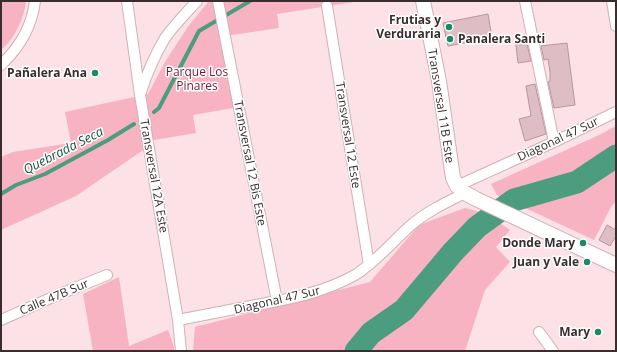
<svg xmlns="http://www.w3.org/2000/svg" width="617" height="352" font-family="'Open Sans',sans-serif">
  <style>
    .green { fill: #f7b3c1 }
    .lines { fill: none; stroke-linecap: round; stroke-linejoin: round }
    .stream { stroke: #4c9d80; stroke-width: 4 }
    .river { stroke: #4c9d80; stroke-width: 23 }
    .building { fill: #debec4; stroke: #b5979d }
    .street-casing { stroke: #d0b1b7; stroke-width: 12 }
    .secondary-casing { stroke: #d0b1b7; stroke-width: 16 }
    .street { stroke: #fff; stroke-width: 10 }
    .secondary { stroke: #fff; stroke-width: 14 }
    .poi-dot { fill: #198969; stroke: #fff; stroke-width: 1.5 }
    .labels { text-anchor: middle; stroke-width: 3; stroke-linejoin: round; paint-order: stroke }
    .poi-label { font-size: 12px; font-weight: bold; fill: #392d2f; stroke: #fff; text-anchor: end }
    .park-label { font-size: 12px; fill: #6f1936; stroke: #fff }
    .street-label { font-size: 12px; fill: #392d2f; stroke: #fff }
    .water-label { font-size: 13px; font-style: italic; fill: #165642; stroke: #fff }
  </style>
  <rect width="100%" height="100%" fill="#fce1e6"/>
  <path class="green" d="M1,1H26C24,19 15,38 1,50Z
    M209,1H360L277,14L279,28L225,36L239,107L193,115L196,133L148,141L149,146L76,196L1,230V157L13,152L71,143L65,112L148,94L165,62L187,28Z
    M616,126V201L611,207L594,240L497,195L491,184L597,136Z
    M465,208L487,214L510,230L496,247L510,262L485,290L465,351H193L195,327L370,282L419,225Z
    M119,277L129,346L168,330L174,347V351H93L83,294Z"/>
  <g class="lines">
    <path class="stream" d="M154,112L159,108L199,31L250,1
      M1,194L16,185L45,174L108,140L134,124"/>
    <path class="river" d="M356,351L371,333L404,310L453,252L477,227L514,200L577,182L616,156"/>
  </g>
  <path class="building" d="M488,14L492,38L448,46L443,23Z
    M525,35L531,61L518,63L515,37Z
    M567,43L575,105L554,108L548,82L550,81V72L548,59L544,60L541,46Z
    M535,84L546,134L525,141L519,119L531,116L526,86Z
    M607,225L616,230V236L610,246L599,240Z"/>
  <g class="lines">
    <defs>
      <path id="street" d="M127,1L140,95L178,320L181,351
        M218,1L277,301
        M525,1L554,142
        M612,1L616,26
        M327,6L369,265
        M1,65C20,47 32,27 35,1
        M141,92C147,73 155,55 165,38C174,25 186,13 197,1
        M457,186L554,142L616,112
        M1,320L60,294L107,275
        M178,320C204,315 230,310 256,305C290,299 325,292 355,275C376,262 392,242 410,226C426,212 445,203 465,193
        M539,332L553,351"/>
      <path id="secondary" d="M423,1L439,81L453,178L457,186L465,193L476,199L616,265"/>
    </defs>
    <use href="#street" class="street-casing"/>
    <use href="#secondary" class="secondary-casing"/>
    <use href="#street" class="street"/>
    <use href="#secondary" class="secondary"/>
  </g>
  <g class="poi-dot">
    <circle cx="449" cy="27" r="4"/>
    <circle cx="450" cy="39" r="4"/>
    <circle cx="95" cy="73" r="4"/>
    <circle cx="583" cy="243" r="4"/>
    <circle cx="587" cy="262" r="4"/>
    <circle cx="598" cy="332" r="4"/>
  </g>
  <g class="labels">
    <g class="poi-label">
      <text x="441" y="24">Frutias y<tspan x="441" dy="14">Verduraria</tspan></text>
      <text x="458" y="43" text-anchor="start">Panalera Santi</text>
      <text x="87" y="77">Pañalera Ana</text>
      <text x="575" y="247">Donde Mary</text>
      <text x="579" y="266">Juan y Vale</text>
      <text x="590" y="336">Mary</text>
    </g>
    <g class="park-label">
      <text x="197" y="76">Parque Los<tspan x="197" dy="14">Pinares</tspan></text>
    </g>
    <g class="street-label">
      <text transform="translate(441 106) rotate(81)" y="4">Transversal 11B Este</text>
      <text transform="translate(348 135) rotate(81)" y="4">Transversal 12 Este</text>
      <text transform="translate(558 139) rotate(-25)" y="4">Diagonal 47 Sur</text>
      <text transform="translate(250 163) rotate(79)" y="4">Transversal 12 Bis Este</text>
      <text transform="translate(154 176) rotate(80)" y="4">Transversal 12A Este</text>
      <text transform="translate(54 297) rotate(-23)" y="4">Calle 47B Sur</text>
      <text transform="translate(277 300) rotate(-13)" y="4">Diagonal 47 Sur</text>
    </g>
    <g class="water-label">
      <text transform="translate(63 150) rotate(-27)" y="5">Quebrada Seca</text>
    </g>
  </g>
  <rect width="617" height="352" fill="none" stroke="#392d2f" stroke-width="4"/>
</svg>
